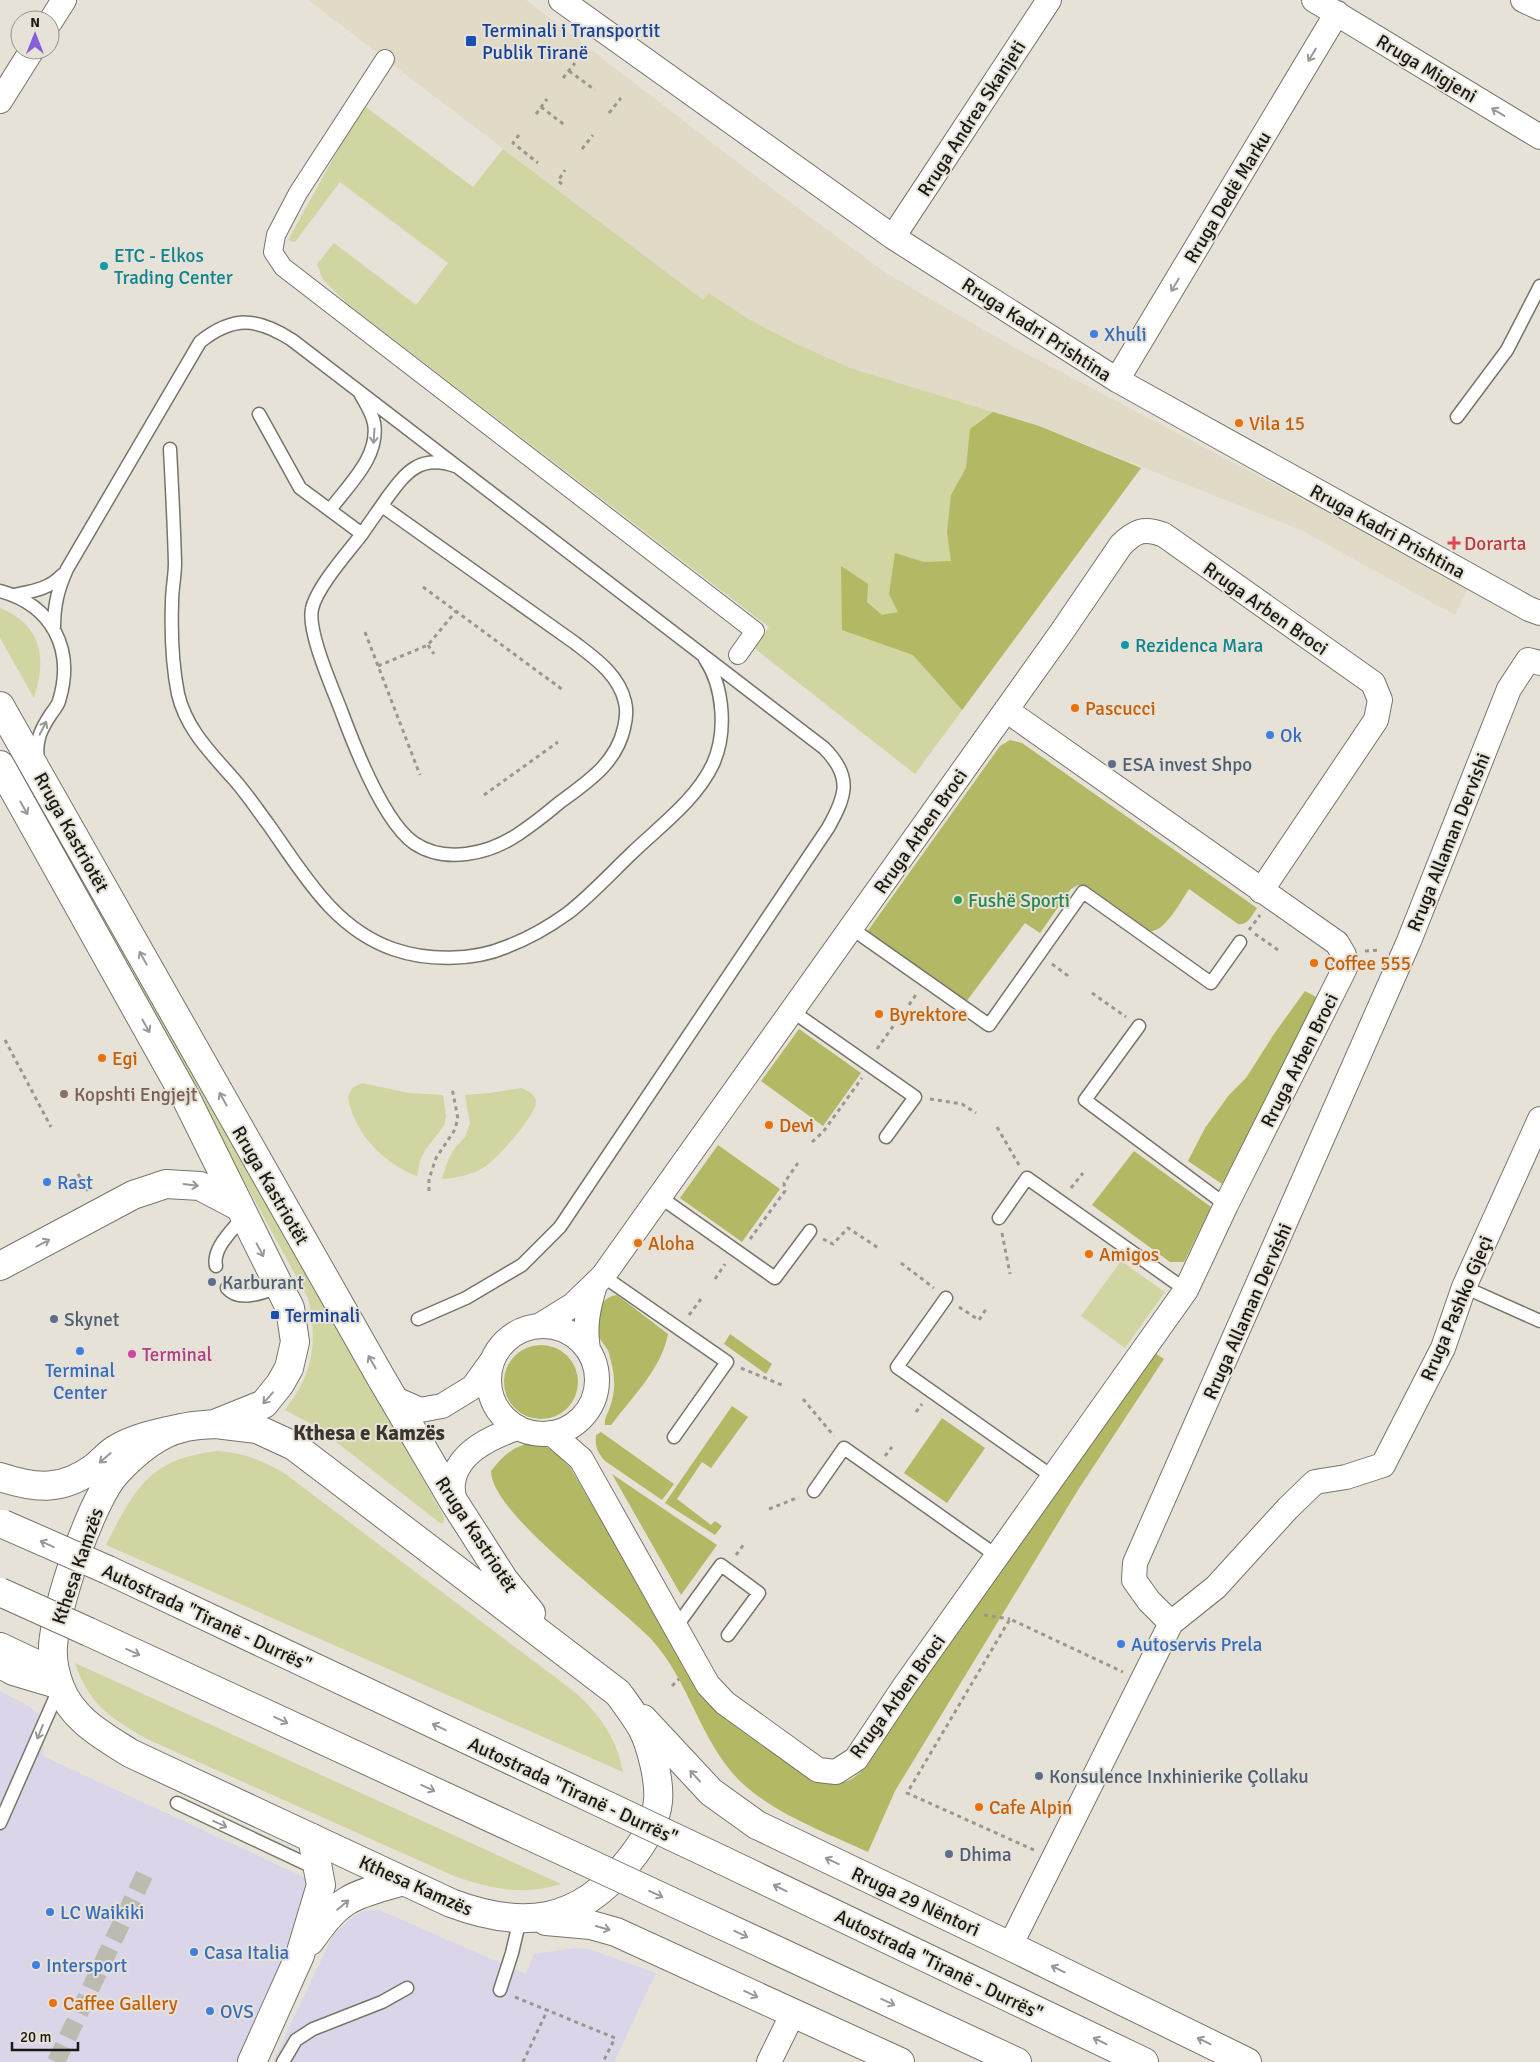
<svg xmlns="http://www.w3.org/2000/svg" width="1540" height="2062" font-family="Signika,sans-serif">
  <style>
    .commercial { fill: #dbd5ea }
    .built { fill: #e0dac7 }
    .green { fill: #d0d5a2 }
    .forest { fill: #b2b863 }
    .lines { fill: none; stroke-linecap: round; stroke-linejoin: round }
    .pedestrian-tunnel { stroke: #bdbab0; stroke-width: 18; stroke-dasharray: 18 9; stroke-linecap: butt }
    .service-casing { stroke: #777469; stroke-width: 15 }
    .pedestrian-casing { stroke: #777469; stroke-width: 20 }
    .minor-casing { stroke: #777469; stroke-width: 26 }
    .secondary-casing { stroke: #777469; stroke-width: 30 }
    .primary-casing { stroke: #777469; stroke-width: 30 }
    .trunk-casing { stroke: #777469; stroke-width: 30 }
    .path { stroke: #9a978e; stroke-width: 3; stroke-dasharray: 4 4; stroke-linecap: butt }
    .service { stroke: #fff; stroke-width: 12 }
    .pedestrian { stroke: #fff; stroke-width: 18 }
    .minor { stroke: #fff; stroke-width: 24 }
    .secondary { stroke: #fff; stroke-width: 28 }
    .primary { stroke: #fff; stroke-width: 28 }
    .trunk { stroke: #fff; stroke-width: 28 }
    .trunk-bridge-casing { stroke: #777469; stroke-width: 30; stroke-linecap: butt }
    .trunk-bridge { stroke: #fff; stroke-width: 28 }
    .oneway { stroke: #989896 }
    .transit-dot { fill: #1a4fb4; stroke: #e6e2d7; stroke-width: 2 }
    .culture-dot { fill: #0f9aa8; stroke: #e6e2d7; stroke-width: 2 }
    .shop-dot { fill: #3f7fe0; stroke: #e6e2d7; stroke-width: 2 }
    .food-dot { fill: #e8710a; stroke: #e6e2d7; stroke-width: 2 }
    .health-dot { fill: #e0444e; stroke: #e6e2d7; stroke-width: 2 }
    .service-dot { fill: #5c6f8a; stroke: #e6e2d7; stroke-width: 2 }
    .leisure-dot { fill: #2e9e5b; stroke: #e6e2d7; stroke-width: 2 }
    .education-dot { fill: #8d6e63; stroke: #e6e2d7; stroke-width: 2 }
    .hotel-dot { fill: #d1479c; stroke: #e6e2d7; stroke-width: 2 }
    .labels { text-anchor: middle; stroke-width: 4; stroke-linejoin: round; paint-order: stroke }
    .transit-label { font-size: 19px; fill: #164399; stroke: #e6e2d7; text-anchor: start }
    .street-label { font-size: 19px; fill: #1a1915; stroke: #e6e2d7 }
    .culture-label { font-size: 19px; fill: #0d838f; stroke: #e6e2d7; text-anchor: start }
    .shop-label { font-size: 19px; fill: #366cbe; stroke: #e6e2d7; text-anchor: start }
    .food-label { font-size: 19px; fill: #c56008; stroke: #e6e2d7; text-anchor: start }
    .health-label { font-size: 19px; fill: #be3a42; stroke: #e6e2d7; text-anchor: start }
    .service-label { font-size: 19px; fill: #4e5e75; stroke: #e6e2d7; text-anchor: start }
    .leisure-label { font-size: 19px; fill: #27864d; stroke: #e6e2d7; text-anchor: start }
    .education-label { font-size: 19px; fill: #785e54; stroke: #e6e2d7; text-anchor: start }
    .hotel-label { font-size: 19px; fill: #b23c85; stroke: #e6e2d7; text-anchor: start }
    .quarter-label { font-size: 21px; font-weight: bold; fill: #39362d; stroke: #e6e2d7 }
  </style>
  <rect width="100%" height="100%" fill="#e6e2d7"/>
  <path class="commercial" d="M0,1691L30,1707L45,1719L43,1756L321,1885L252,2062H0Z
    M379,1910L526,1974L534,1954L575,1948L589,1949L656,1973L614,2062H273L333,1935L355,1915L365,1911Z"/>
  <path class="built" d="M308,0H526L783,197L886,273L1008,344L1469,587L1455,615L1301,530L1039,426L850,368L795,343L750,320L709,293L703,301Z"/>
  <path class="green" d="M363,105L473,187L503,149L703,300L709,293L750,320L795,343L850,368L1039,426L1141,468L915,774L754,648L769,627L349,305L323,280L317,264L334,243L416,305L448,263L340,182L295,242L288,240Z
    M0,608C42,625 47,658 34,698L0,638Z
    M0,727L444,1517L443,1523H440L317,1427L285,1410C290,1402 296,1395 300,1387C316,1358 315,1329 308,1298L0,734Z
    M362,1083L409,1093L443,1095L446,1117L444,1126L425,1150L420,1161L417,1176C384,1164 354,1133 348,1097L352,1088Z
    M521,1088C527,1090 537,1095 536,1103C534,1117 498,1158 486,1166C473,1175 457,1178 442,1179L448,1160L455,1148L465,1137L470,1124L465,1095L490,1093Z
    M1121,1261L1165,1292L1125,1348L1081,1316Z
    M218,1451C245,1453 260,1460 284,1473L576,1693C600,1715 617,1739 623,1772L106,1545C135,1488 150,1458 218,1451Z
    M75,1663L561,1884C522,1896 492,1889 454,1876L147,1739C111,1718 89,1705 75,1663Z"/>
  <path class="forest" d="M993,412L1039,426L1141,468L962,710L913,655L842,630L841,566L868,584L867,602L882,615L898,612L889,594L895,553L924,562L951,561L947,532L951,495L966,468L970,429Z
    M1010,740L1022,743L1257,908C1252,915 1248,926 1238,924L1189,889C1181,901 1164,933 1150,931L1087,886L1078,885L1071,889L1040,933L1025,923L966,1002L867,932L1000,746Z
    M1305,991L1318,998L1222,1184L1188,1161L1205,1128L1229,1095L1246,1078L1274,1034Z
    M799,1029L861,1073L823,1126L761,1081Z
    M718,1145L780,1189L742,1242L680,1198Z
    M1134,1151L1211,1207L1184,1262H1170L1092,1205Z
    M617,1295L668,1334C662,1367 635,1394 615,1420L611,1425H605C604,1418 608,1413 610,1407C613,1399 615,1388 614,1380C614,1371 611,1362 609,1353C607,1347 602,1343 599,1337C590,1321 599,1297 617,1295Z
    M730,1334L772,1364L766,1374L724,1344Z
    M504 1382a37 37 0 1 1 74 0a37 37 0 1 1-74 0Z
    M1152,1351L1164,1359L1078,1490L895,1791L868,1852C827,1833 775,1814 742,1783C700,1743 690,1681 651,1639C619,1605 491,1514 491,1471C504,1454 523,1436 546,1447C555,1451 563,1461 570,1467L696,1683L824,1781C843,1785 848,1783 863,1770L962,1622Z
    M732,1406L748,1417L711,1468L702,1462L677,1499L711,1525L715,1521L722,1526L715,1535L665,1503Z
    M942,1418L985,1448L947,1503L904,1473Z
    M601,1432L674,1484L662,1500L605,1461C597,1452 595,1447 596,1435Z
    M612,1474L717,1545L681,1595Z"/>
  <g class="lines">
    <path class="pedestrian-tunnel" d="M56,2062L147,1869"/>
    <defs>
      <path id="service" d="M259,414L300,488L362,534C349,551 316,588 312,609C307,632 333,689 342,713C355,748 384,822 414,843C445,864 488,854 517,835C532,825 546,814 559,803C587,782 616,764 624,728C626,720 627,710 625,702C619,675 596,659 575,643L382,506
        M1457,417L1507,350L1540,286
        M170,449C172,487 174,525 175,563C175,576 172,589 172,602C171,632 172,664 178,694C186,728 209,751 231,776C245,791 256,808 268,824C303,873 333,928 393,949C427,961 473,961 506,947C527,939 550,926 568,913C591,895 611,873 632,853C660,826 696,800 713,764C727,733 724,687 705,659
        M330,510C348,485 380,457 374,423C372,413 366,404 361,395
        M362,534C370,522 379,510 387,498C406,472 420,454 455,466
        M0,591C52,605 75,649 59,701C58,705 54,710 51,714C41,729 35,741 38,760
        M14,595C33,591 49,589 62,575
        M54,627C54,605 58,589 67,569L200,342C234,315 257,318 292,340L824,748C853,777 846,796 828,828L560,1227L522,1265L466,1298L418,1319
        M851,928L989,1025L1083,892L1211,983L1240,942
        M792,1011L915,1097L886,1137
        M1139,1026L1085,1100L1226,1205
        M660,1197L775,1278L810,1231
        M999,1218L1027,1178L1186,1290
        M216,1266C212,1248 233,1230 243,1217
        M603,1276L727,1362L674,1437
        M1464,1287L1540,1321
        M227,1288C240,1303 263,1292 280,1287
        M946,1298L897,1367L1053,1477
        M814,1491L844,1448L997,1556
        M676,1627L721,1565L759,1593L728,1635
        M177,1803L317,1869
        M0,1823L60,1687
        M500,1990L512,1953L520,1919
        M283,2062L296,2040L313,2029L382,2002L407,1988"/>
      <path id="pedestrian" d="M385,59L298,193L276,235L273,252L283,267L755,631L738,655"/>
      <path id="minor" d="M561,0L893,237L1117,380L1529,609L1540,613
        M1314,0L1540,137
        M1523,0L1540,8
        M50,22L64,0
        M0,101L32,50
        M893,237L1049,0
        M1117,380L1337,13
        M489 1380a54 54 0 1 1 108 0a54 54 0 1 1-108 0Z
        M539,1326L573,1305L603,1276L1061,633L1121,545C1135,531 1144,527 1164,535L1373,683L1380,700L1376,720L1261,891
        M588,1349C584,1327 588,1307 595,1285
        M393,1398L420,1410L442,1406L473,1387L491,1362
        M551,1433L581,1459L708,1685L725,1703L818,1770L836,1772L856,1759L904,1687L1186,1290L1226,1205L1345,968L1344,955L1337,943L1006,710
        M454,1502C454,1496 452,1489 453,1483C457,1452 492,1437 517,1428
        M1171,1623L1149,1601L1134,1580L1135,1563L1409,941L1509,689L1528,660L1540,663
        M0,1666L13,1673L60,1687
        M1010,1946L1171,1623L1216,1587L1288,1508L1315,1482L1346,1477L1383,1465L1443,1348L1464,1287L1540,1119
        M769,2062L793,2013"/>
      <path id="secondary" d="M310,1941C320,1927 332,1910 347,1901C363,1891 385,1887 403,1881
        M252,2062L300,1955L321,1885L312,1838"/>
      <path id="primary" d="M0,706L380,1376L454,1502L504,1580L531,1613
        M0,765L186,1098L290,1308L295,1342L289,1368L280,1384L264,1404L217,1423
        M0,1266L133,1195L166,1184L200,1186L238,1206
        M216,1424L257,1429L294,1446L618,1693C626,1704 635,1716 642,1728C651,1745 660,1781 658,1801C656,1824 642,1845 628,1862C578,1924 523,1930 451,1903L130,1753C102,1735 72,1719 60,1687C55,1674 52,1660 53,1646C55,1609 91,1499 117,1472C134,1454 157,1434 182,1428C193,1425 205,1425 216,1424Z
        M643,1719L711,1792L757,1825L1010,1946L1247,2062
        M546,1921L591,1925L616,1932L900,2062"/>
      <path id="trunk" d="M0,1477C36,1489 63,1491 95,1467C102,1461 108,1454 116,1449C136,1437 159,1433 182,1428
        M108,1570L610,1807
        M89,1632L580,1859
        M0,1647L55,1673
        M722,1860L1144,2062
        M696,1913L1017,2062"/>
    </defs>
    <use href="#service" class="service-casing"/>
    <use href="#pedestrian" class="pedestrian-casing"/>
    <use href="#minor" class="minor-casing"/>
    <use href="#secondary" class="secondary-casing"/>
    <use href="#primary" class="primary-casing"/>
    <use href="#trunk" class="trunk-casing"/>
    <path class="path" d="M569,71L595,90
      M563,78L575,63
      M541,107L566,126
      M609,113L621,98
      M536,114L547,99
      M519,135L513,143L538,163
      M582,149L593,135
      M562,184L558,181L565,170
      M423,587L563,690
      M365,632L420,775
      M428,645L434,654
      M378,666L428,645L456,611
      M484,795L558,742
      M1249,930L1260,915
      M1255,934L1281,952
      M1365,951L1381,950
      M1052,964L1071,978
      M1092,993L1126,1017
      M909,1005L917,993
      M5,1040L51,1127
      M877,1049L894,1025
      M930,1099L962,1104L976,1113
      M997,1127L1019,1165
      M812,1142L823,1132L862,1078
      M78,1174L88,1191
      M1071,1188L1083,1173
      M429,1191V1179L436,1158L454,1131L458,1119L452,1088
      M1002,1233L1010,1274
      M750,1239L785,1191L784,1183L798,1163
      M823,1239L833,1244L848,1228L880,1249
      M901,1263L934,1288
      M715,1279L725,1264
      M959,1307L979,1320L986,1309
      M689,1315L701,1299
      M741,1368L782,1385
      M803,1399L834,1436
      M916,1412L922,1404
      M885,1456L892,1447
      M769,1509L799,1497
      M736,1555L744,1544
      M984,1615L1010,1619
      M672,1686L679,1679
      M1034,1850L907,1793L1010,1619L1123,1672
      M515,1997L615,2038L603,2062
      M523,2062L548,2009"/>
    <use href="#service" class="service"/>
    <use href="#pedestrian" class="pedestrian"/>
    <use href="#minor" class="minor"/>
    <use href="#secondary" class="secondary"/>
    <use href="#primary" class="primary"/>
    <use href="#trunk" class="trunk"/>
    <defs>
      <path id="trunk-bridge" d="M3,1524L108,1570
        M0,1592L89,1632
        M610,1807L722,1860
        M580,1859L696,1913"/>
    </defs>
    <use href="#trunk-bridge" class="trunk-bridge-casing"/>
    <use href="#trunk-bridge" class="trunk-bridge"/>
  </g>
  <defs><path id="oneway-shaft" d="M-6 0H5M1.5-3L5.5 0L1.5 3" fill="none" stroke-width="1.6" stroke-linecap="round" stroke-linejoin="round" transform="scale(1.25)"/></defs>
  <g class="oneway">
    <use href="#oneway-shaft" transform="translate(1312 55) rotate(121)"/>
    <use href="#oneway-shaft" transform="translate(1498 112) rotate(-149)"/>
    <use href="#oneway-shaft" transform="translate(1175 285) rotate(121)"/>
    <use href="#oneway-shaft" transform="translate(374 436) rotate(94)"/>
    <use href="#oneway-shaft" transform="translate(43 728) rotate(-63)"/>
    <use href="#oneway-shaft" transform="translate(24 808) rotate(61)"/>
    <use href="#oneway-shaft" transform="translate(143 958) rotate(-119)"/>
    <use href="#oneway-shaft" transform="translate(146 1026) rotate(61)"/>
    <use href="#oneway-shaft" transform="translate(223 1099) rotate(-119)"/>
    <use href="#oneway-shaft" transform="translate(191 1185) rotate(7)"/>
    <use href="#oneway-shaft" transform="translate(43 1243) rotate(-28)"/>
    <use href="#oneway-shaft" transform="translate(260 1250) rotate(62)"/>
    <use href="#oneway-shaft" transform="translate(372 1362) rotate(-120)"/>
    <use href="#oneway-shaft" transform="translate(268 1398) rotate(131)"/>
    <use href="#oneway-shaft" transform="translate(105 1458) rotate(139)"/>
    <use href="#oneway-shaft" transform="translate(47 1544) rotate(-156)"/>
    <use href="#oneway-shaft" transform="translate(133 1652) rotate(25)"/>
    <use href="#oneway-shaft" transform="translate(281 1720) rotate(25)"/>
    <use href="#oneway-shaft" transform="translate(439 1727) rotate(-155)"/>
    <use href="#oneway-shaft" transform="translate(40 1732) rotate(112)"/>
    <use href="#oneway-shaft" transform="translate(695 1776) rotate(-133)"/>
    <use href="#oneway-shaft" transform="translate(428 1788) rotate(25)"/>
    <use href="#oneway-shaft" transform="translate(220 1824) rotate(25)"/>
    <use href="#oneway-shaft" transform="translate(832 1861) rotate(-155)"/>
    <use href="#oneway-shaft" transform="translate(780 1888) rotate(-154)"/>
    <use href="#oneway-shaft" transform="translate(656 1894) rotate(25)"/>
    <use href="#oneway-shaft" transform="translate(343 1905) rotate(-40)"/>
    <use href="#oneway-shaft" transform="translate(603 1928) rotate(16)"/>
    <use href="#oneway-shaft" transform="translate(741 1934) rotate(25)"/>
    <use href="#oneway-shaft" transform="translate(1058 1969) rotate(-154)"/>
    <use href="#oneway-shaft" transform="translate(751 1994) rotate(25)"/>
    <use href="#oneway-shaft" transform="translate(888 2002) rotate(25)"/>
    <use href="#oneway-shaft" transform="translate(1100 2041) rotate(-154)"/>
    <use href="#oneway-shaft" transform="translate(1204 2041) rotate(-154)"/>
  </g>
  <g class="transit-dot">
    <rect x="465" y="35" width="12" height="12" rx="2.5"/>
    <rect x="270" y="1310" width="10" height="10" rx="2.5"/>
  </g>
  <g class="culture-dot">
    <circle cx="104" cy="266" r="5"/>
    <circle cx="1125" cy="645" r="5"/>
  </g>
  <g class="shop-dot">
    <circle cx="1094" cy="334" r="5"/>
    <circle cx="1270" cy="735" r="5"/>
    <circle cx="47" cy="1182" r="5"/>
    <circle cx="80" cy="1351" r="5"/>
    <circle cx="1121" cy="1644" r="5"/>
    <circle cx="50" cy="1912" r="5"/>
    <circle cx="194" cy="1952" r="5"/>
    <circle cx="36" cy="1965" r="5"/>
    <circle cx="210" cy="2011" r="5"/>
  </g>
  <g class="food-dot">
    <circle cx="1239" cy="423" r="5"/>
    <circle cx="1075" cy="708" r="5"/>
    <circle cx="1314" cy="963" r="5"/>
    <circle cx="879" cy="1014" r="5"/>
    <circle cx="102" cy="1058" r="5"/>
    <circle cx="769" cy="1125" r="5"/>
    <circle cx="638" cy="1243" r="5"/>
    <circle cx="1089" cy="1254" r="5"/>
    <circle cx="979" cy="1807" r="5"/>
    <circle cx="53" cy="2003" r="5"/>
  </g>
  <path class="health-dot" d="M1451.5 535.5h5v5h5v5h-5v5h-5v-5h-5v-5h5z"/>
  <g class="service-dot">
    <circle cx="1112" cy="764" r="5"/>
    <circle cx="212" cy="1282" r="5"/>
    <circle cx="54" cy="1319" r="5"/>
    <circle cx="1039" cy="1776" r="5"/>
    <circle cx="949" cy="1854" r="5"/>
  </g>
  <circle class="leisure-dot" cx="958" cy="900" r="5"/>
  <circle class="education-dot" cx="64" cy="1094" r="5"/>
  <circle class="hotel-dot" cx="132" cy="1354" r="5"/>
  <g class="labels">
    <g class="transit-label">
      <text x="482" y="37">Terminali i Transportit<tspan x="482" dy="22">Publik Tiranë</tspan></text>
      <text x="285" y="1322">Terminali</text>
    </g>
    <g class="street-label">
      <text transform="translate(1427 68) rotate(31)" y="7">Rruga Migjeni</text>
      <text transform="translate(971 118) rotate(-57)" y="7">Rruga Andrea Skanjeti</text>
      <text transform="translate(1227 197) rotate(-59)" y="7">Rruga Dedë Marku</text>
      <text transform="translate(1037 329) rotate(33)" y="7">Rruga Kadri Prishtina</text>
      <text transform="translate(1388 531) rotate(29)" y="7">Rruga Kadri Prishtina</text>
      <text transform="translate(1266 608) rotate(35)" y="7">Rruga Arben Broci</text>
      <text transform="translate(920 831) rotate(-55)" y="7">Rruga Arben Broci</text>
      <text transform="translate(72 832) rotate(61)" y="7">Rruga Kastriotët</text>
      <text transform="translate(1448 842) rotate(-68)" y="7">Rruga Allaman Dervishi</text>
      <text transform="translate(1299 1060) rotate(-63)" y="7">Rruga Arben Broci</text>
      <text transform="translate(271 1185) rotate(60)" y="7">Rruga Kastriotët</text>
      <text transform="translate(1456 1308) rotate(-67)" y="7">Rruga Pashko Gjeçi</text>
      <text transform="translate(1247 1311) rotate(-66)" y="7">Rruga Allaman Dervishi</text>
      <text transform="translate(477 1534) rotate(57)" y="7">Rruga Kastriotët</text>
      <text transform="translate(77 1566) rotate(-71)" y="7">Kthesa Kamzës</text>
      <text transform="translate(207 1617) rotate(25)" y="7">Autostrada "Tiranë - Durrës"</text>
      <text transform="translate(897 1696) rotate(-54)" y="7">Rruga Arben Broci</text>
      <text transform="translate(573 1790) rotate(25)" y="7">Autostrada "Tiranë - Durrës"</text>
      <text transform="translate(416 1885) rotate(24)" y="7">Kthesa Kamzës</text>
      <text transform="translate(916 1901) rotate(25)" y="7">Rruga 29 Nëntori</text>
      <text transform="translate(939 1964) rotate(26)" y="7">Autostrada "Tiranë - Durrës"</text>
    </g>
    <g class="culture-label">
      <text x="114" y="262">ETC - Elkos<tspan x="114" dy="22">Trading Center</tspan></text>
      <text x="1135" y="652">Rezidenca Mara</text>
    </g>
    <g class="shop-label">
      <text x="1104" y="341">Xhuli</text>
      <text x="1280" y="742">Ok</text>
      <text x="57" y="1189">Rast</text>
      <text x="80" y="1377" text-anchor="middle">Terminal<tspan x="80" dy="22">Center</tspan></text>
      <text x="1131" y="1651">Autoservis Prela</text>
      <text x="60" y="1919">LC Waikiki</text>
      <text x="204" y="1959">Casa Italia</text>
      <text x="46" y="1972">Intersport</text>
      <text x="220" y="2018">OVS</text>
    </g>
    <g class="food-label">
      <text x="1249" y="430">Vila 15</text>
      <text x="1085" y="715">Pascucci</text>
      <text x="1324" y="970">Coffee 555</text>
      <text x="889" y="1021">Byrektore</text>
      <text x="112" y="1065">Egi</text>
      <text x="779" y="1132">Devi</text>
      <text x="648" y="1250">Aloha</text>
      <text x="1099" y="1261">Amigos</text>
      <text x="989" y="1814">Cafe Alpin</text>
      <text x="63" y="2010">Caffee Gallery</text>
    </g>
    <g class="health-label">
      <text x="1464" y="550">Dorarta</text>
    </g>
    <g class="service-label">
      <text x="1122" y="771">ESA invest Shpo</text>
      <text x="222" y="1289">Karburant</text>
      <text x="64" y="1326">Skynet</text>
      <text x="1049" y="1783">Konsulence Inxhinierike Çollaku</text>
      <text x="959" y="1861">Dhima</text>
    </g>
    <g class="leisure-label">
      <text x="968" y="907">Fushë Sporti</text>
    </g>
    <g class="education-label">
      <text x="74" y="1101">Kopshti Engjejt</text>
    </g>
    <g class="hotel-label">
      <text x="142" y="1361">Terminal</text>
    </g>
    <g class="quarter-label">
      <text x="369" y="1440">Kthesa e Kamzës</text>
    </g>
  </g>
  <g transform="translate(35 35)"><circle r="24" fill="#e6e2d7" stroke="#949289"/>
  <path d="M0-4L9 19L0 12L-9 19Z" fill="#895fd9"/>
  <text y="-8" font-size="14" font-weight="bold" text-anchor="middle" fill="#1a1915">N</text>
  </g>
  <path d="M12 2042v8h66v-8" fill="none" stroke="#1a1915" stroke-width="2.5"/>
  <text x="20" y="2042" font-size="15" fill="#1a1915" stroke="#e6e2d7" stroke-width="4" paint-order="stroke">20 m</text>
</svg>
